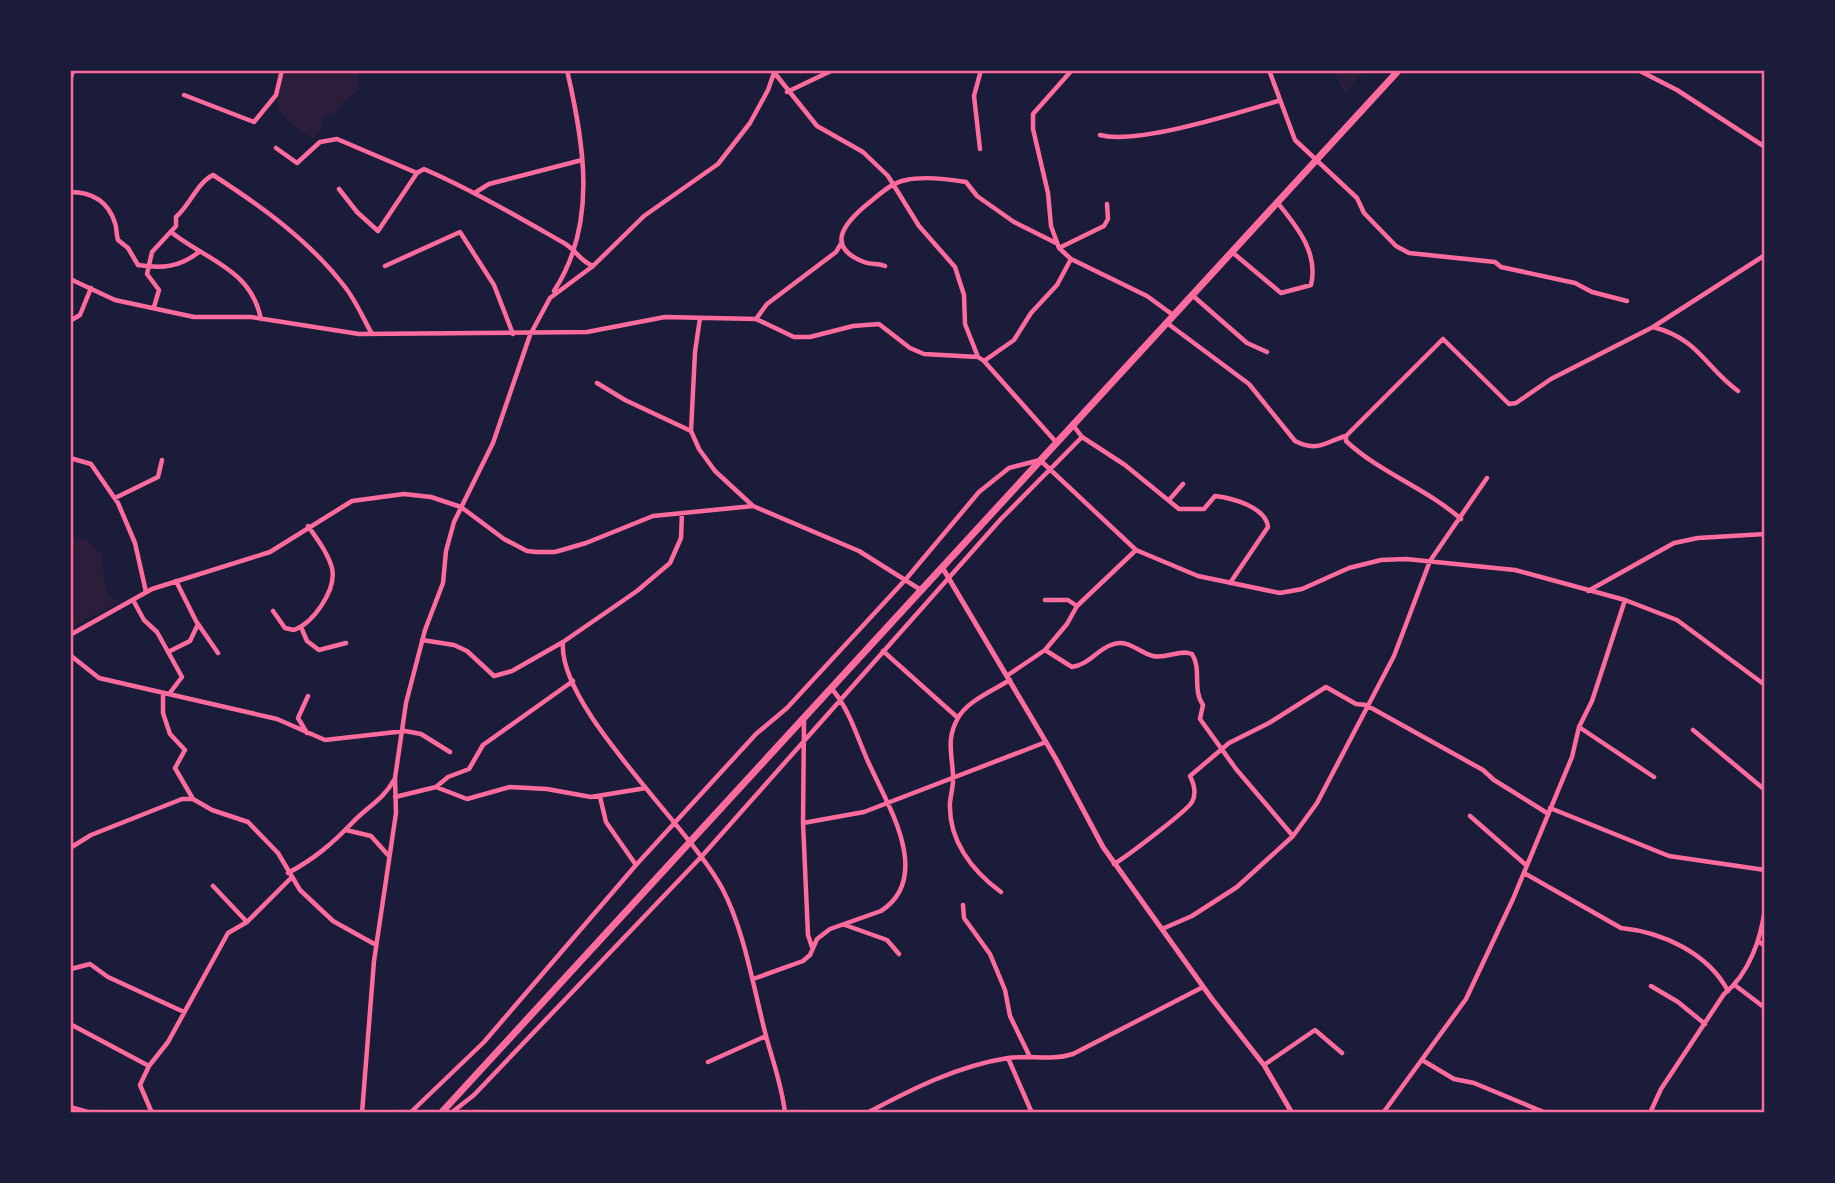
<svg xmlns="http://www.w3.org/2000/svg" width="1835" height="1183" font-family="'PT Sans Narrow',sans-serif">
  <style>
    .green { fill: #2a1e3b }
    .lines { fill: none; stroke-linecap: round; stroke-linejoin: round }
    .minor { stroke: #ff6b9d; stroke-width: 4.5 }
    .tertiary { stroke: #ff6b9d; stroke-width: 5 }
    .trunk { stroke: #ff6b9d; stroke-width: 7 }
    .neatline { fill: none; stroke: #ff6b9d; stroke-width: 2.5 }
  </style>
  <rect width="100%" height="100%" fill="#1b1b3a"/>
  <path class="green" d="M284,70H357L359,90L342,103L335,115H323L321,130L313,139C282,117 266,110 284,70Z
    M1334,70H1365L1344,94Z
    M70,535L76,540L87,539L102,555L106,592L119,602L70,628Z"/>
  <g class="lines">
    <path class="minor" d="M1072,70L1033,114V129L1048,193L1051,226L1059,248L1071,259L1147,296L1173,315
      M1269,70L1295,140L1357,198L1364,213L1396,246L1409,253L1495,262L1501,267L1575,283L1592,292L1627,301
      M1638,70L1677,90L1765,147
      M773,71L817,126L863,152L888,176L919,226L955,267L964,295L965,324L978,357
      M70,81L73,70
      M787,92L833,70
      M184,95L254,122L276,95L282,70
      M1100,135C1138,145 1237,113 1278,101
      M276,148L297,163L320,142L337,139L417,173
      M980,149L974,96L981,70
      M339,189L357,212L378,231L417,173L424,169C472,190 518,217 564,243C576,250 580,261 593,266
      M70,192C92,192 108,201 115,223C117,228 116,234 118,240L128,248L138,265C162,269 180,267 199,252
      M476,192L489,184L582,160
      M171,232C206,260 251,269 261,319
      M1059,248L1104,226L1108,219L1107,204
      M1232,252L1281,293L1311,285C1319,252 1296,226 1277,202
      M385,266L460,232L494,285L513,334
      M885,266C878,263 871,265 864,262C825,247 844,224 865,206C878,196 890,183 906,180C924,176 948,179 966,182L977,196L1014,222L1056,243
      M70,279L115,300L194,317H251L359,334L587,332L665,317L756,319L794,337H810L853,326L879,324L910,348L924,354L978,357L984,361L1056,442
      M554,291C598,224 584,144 567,70
      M1192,295L1247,343L1267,352
      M154,307L159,290L147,274L152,252L176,226V217C190,205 197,183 213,175C261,206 310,241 345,287C356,301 363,318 372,334
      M700,318L695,352L691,431L699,449L715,471L753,506
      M756,319L767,304L836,252L842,242
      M70,321L80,315L91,288
      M1167,323L1249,384L1295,441C1318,453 1327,441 1346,436
      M1653,327C1699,339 1705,367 1738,391
      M984,361L1014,340L1031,313L1057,285L1071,259
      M597,383L625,400L691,431
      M1073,425L1082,437L1125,465L1179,509H1204L1215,496C1232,498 1266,507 1268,527L1230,583
      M70,458L91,464L118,503L135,543L146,592
      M115,498L158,477L162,460
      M1169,500L1183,484
      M1461,519C1426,488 1380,473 1346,441V436L1443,339L1509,404L1516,403L1551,379L1653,327L1765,255
      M176,581L196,621L218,653
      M1588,591L1674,543L1698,538L1765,534
      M133,600L144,620L157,632L182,677L169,694
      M1045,600H1068L1077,606
      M273,611L285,628L294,630C313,623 337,590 332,568C328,553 317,539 308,526
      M301,627L307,641L319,650L346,643
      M70,635L152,589L270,552L352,501L404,494L431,497L461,507L504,539L527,551L536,552H555L586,543L653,516L753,506L859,551L921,590
      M422,640L454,645L467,651L494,676L512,671L563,642L637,591L670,563L681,538L682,513
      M563,642C557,707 689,826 722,888C744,929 754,990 766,1036C773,1062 782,1086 785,1113
      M1045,650L1072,667C1088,665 1097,650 1111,645C1128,638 1138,652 1153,656C1167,659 1179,649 1192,654C1202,669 1192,690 1203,705L1200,719L1236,769L1293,836
      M883,651L958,718
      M168,652L190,641L198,624
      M70,655L99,678L277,719L325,740L405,731L421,734L450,752
      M1008,675L1045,650L1067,624L1077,606L1136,550
      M163,694V713L170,734L185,750L175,768L193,799
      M804,719L803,823L808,935L812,947
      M1579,727L1654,777
      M1693,730L1765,790
      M307,733L298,718L308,696
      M436,787L448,777L469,769L483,745L573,681
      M395,797L436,787L467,799L510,787L547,789L591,797L646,788
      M600,797L606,822L636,865
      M1550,808L1669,856L1765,870
      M1470,816L1526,865
      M803,823L864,812L1046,742
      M346,830L371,836L388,855
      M70,848L91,835L182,799H193L212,810L248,822L278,853L300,890L333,921L376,945
      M1114,864C1126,857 1187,811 1192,802C1197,793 1194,784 1190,776L1229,743L1269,723L1326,687L1356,704L1366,705L1483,770L1494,780L1547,813
      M288,873C314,859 332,844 352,823C367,807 383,800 394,780
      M1524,873L1621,928C1662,932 1708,953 1728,991
      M213,886L247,922
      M1001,892C972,871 948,840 950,802C951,793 954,784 953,775C952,753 946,739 958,718C967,701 994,690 1010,680
      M963,905L964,918L990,954L1005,990L1010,1016L1029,1055
      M845,925L887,940L899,954
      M1162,929L1192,916L1237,887L1293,836L1317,803L1394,656L1430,561L1487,478
      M1758,941L1765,946
      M71,969L90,964L108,977L184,1012
      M753,979L803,961L810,955L817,939L830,929L881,911C932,878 890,809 872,770C858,742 852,713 832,689
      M1651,986L1678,1002L1705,1024
      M1736,986L1765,1008
      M70,1024L149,1066
      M1008,1058L1032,1113
      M1422,1060L1454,1079L1474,1083L1546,1113
      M708,1062L766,1036
      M1264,1065L1315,1030L1342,1053
      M70,1107L91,1113
      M152,1113L140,1085L149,1066L168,1042L228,933L247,922L291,878
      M362,1113L374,961L396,813L395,778L406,703L425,630L443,583L446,551L454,522L493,443L530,335L550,298L593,266L644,216L718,164L750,123L768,90L775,70
      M410,1113L484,1042L636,865L756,734L787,708L906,579L979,492L1009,468L1040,460L1136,550L1198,576L1280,593L1302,589L1349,568L1381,560L1406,559L1515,570L1625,600L1677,620L1765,685
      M451,1113L474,1095L702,856L1001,519L1082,437
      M867,1113C912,1089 957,1066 1008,1058C1030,1055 1052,1061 1073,1054L1203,987
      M1383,1113L1466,999L1513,899L1572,757L1579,727L1592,701L1625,600
      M1650,1113L1661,1089L1724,994C1749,974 1761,939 1765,908"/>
    <path class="tertiary" d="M942,567L1056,759L1103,847L1212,999L1264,1065L1292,1113"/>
    <path class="trunk" d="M441,1113L1399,70"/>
  </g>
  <rect width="1835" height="1183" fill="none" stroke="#1b1b3a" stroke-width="144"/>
  <rect x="72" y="72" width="1691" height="1039" class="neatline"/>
</svg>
